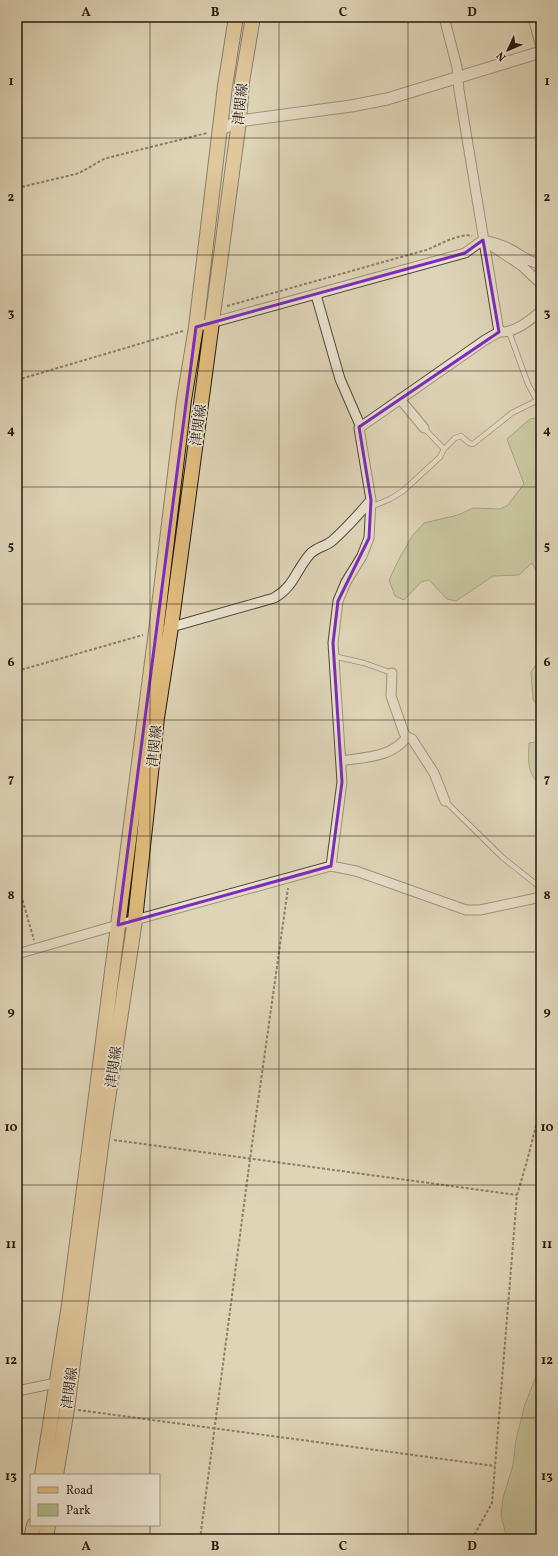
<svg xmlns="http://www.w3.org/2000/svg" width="558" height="1556" font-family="Vollkorn,'Noto Serif JP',serif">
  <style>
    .green { fill: #b3bc8d; stroke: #6c6a4e }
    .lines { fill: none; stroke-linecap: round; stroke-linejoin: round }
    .service-casing { stroke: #534838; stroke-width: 6 }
    .minor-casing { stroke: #534838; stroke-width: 11 }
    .tertiary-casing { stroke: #534838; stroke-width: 13 }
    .primary-casing { stroke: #25190e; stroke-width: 16 }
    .path { stroke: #25190e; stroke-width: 2; stroke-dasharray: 3 2; stroke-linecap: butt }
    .service { stroke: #eae3d0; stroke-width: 4.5 }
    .minor { stroke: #eae3d0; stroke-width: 9 }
    .tertiary { stroke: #eae3d0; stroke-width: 11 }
    .primary { stroke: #dfba7c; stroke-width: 14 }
    .marked { fill: none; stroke: #7b2cbf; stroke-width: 3; stroke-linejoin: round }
    .grid { fill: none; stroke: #25190e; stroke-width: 1; stroke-opacity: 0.55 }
    .labels { text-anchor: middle; stroke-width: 3.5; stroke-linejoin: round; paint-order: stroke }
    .street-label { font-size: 14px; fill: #25190e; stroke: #eae3d0 }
    .neatline { fill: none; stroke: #25190e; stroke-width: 1.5 }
    .grid-label { font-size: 13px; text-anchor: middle; font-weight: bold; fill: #25190e }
  </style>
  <rect width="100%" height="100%" fill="#ded4b7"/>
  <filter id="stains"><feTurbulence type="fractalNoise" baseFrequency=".005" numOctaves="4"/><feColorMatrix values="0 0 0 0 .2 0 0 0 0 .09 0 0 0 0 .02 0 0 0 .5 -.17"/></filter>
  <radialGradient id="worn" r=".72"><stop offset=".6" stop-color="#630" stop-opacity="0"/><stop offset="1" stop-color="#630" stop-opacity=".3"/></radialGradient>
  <path class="green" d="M541,417V580L532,563L519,575L493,576L456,601L447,599L429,580L421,582L404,600L395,596L389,580L400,557L413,535L424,523L458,515L473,508L500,509L507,506L524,484L507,439L530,419Z
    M541,657V700L537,706L533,699L531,672Z
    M541,741V786C527,773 528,761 529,743Z
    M541,1364V1539H507L501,1515L503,1498L513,1465L516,1440L525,1404Z"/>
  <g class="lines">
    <defs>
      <path id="service" d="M509,332L528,384L541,408
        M424,428L444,449
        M371,507L390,499L403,491L440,457L444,449L455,438L461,436L469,443L473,444L512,413L536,401
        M333,656L364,663L392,673
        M445,801L502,857L541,888"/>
      <path id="minor" d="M533,17L541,48
        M489,244L522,266L541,284
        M316,295L340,379L360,425
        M196,327L465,253L483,240C492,242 502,244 510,249C520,254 529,263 541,264
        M499,332C515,333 529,321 541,311
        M400,399L424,428
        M168,628L274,598C295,586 296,569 311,553C318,547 326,546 332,541C347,528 359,514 371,500
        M392,673L391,696L404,733L407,737L412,739L434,773L445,801
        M341,761C365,757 391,758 407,737
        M331,866L342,782L333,643L338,601L346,582L362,556L369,538L371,500L359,428L485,340L499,332L459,90L457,67L444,17
        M17,954L135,920L331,866L356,871L466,910H480L541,897
        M17,1391L56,1383"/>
      <path id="tertiary" d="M219,130L239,121L351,106L387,99L541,52"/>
      <path id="primary" d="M42,1475L69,1305L156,631L184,400L196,327L225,86L236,17
        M56,1475L67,1409L102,1139L135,920L157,718L171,627L239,121L242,82L253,17
        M31,1539L34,1525
        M46,1539L48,1525"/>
    </defs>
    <use href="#service" class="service-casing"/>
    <use href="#minor" class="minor-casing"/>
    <use href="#tertiary" class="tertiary-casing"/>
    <use href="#primary" class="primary-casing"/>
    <path class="path" d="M17,188L76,174C87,170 96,162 107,158L207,133
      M227,306L426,250C437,246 461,232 472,236
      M17,380L183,331
      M17,671L143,635
      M17,881L34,940
      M114,1140L517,1195
      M78,1410L495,1466
      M200,1539L250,1159L288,888
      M472,1539L492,1503L517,1195L527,1161L541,1106"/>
    <use href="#service" class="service"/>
    <use href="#minor" class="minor"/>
    <use href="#tertiary" class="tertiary"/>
    <use href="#primary" class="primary"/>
  </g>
  <path d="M0 0H558V1556H0ZM483,240L499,332L359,427L371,500L369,538L338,601L333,643L342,782L331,866L118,925L196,327L465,253Z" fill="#ded4b7" fill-opacity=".55" fill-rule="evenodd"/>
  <path class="marked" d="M483,240L499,332L359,427L371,500L369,538L338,601L333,643L342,782L331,866L118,925L196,327L465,253Z"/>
  <path class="grid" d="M150,17V1475M279,17V1539M408,17V1539M17,138H541M17,255H541M17,371H541M17,487H541M17,604H541M17,720H541M17,836H541M17,952H541M17,1069H541M17,1185H541M17,1301H541M17,1418H541M150,1525V1539"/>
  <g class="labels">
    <g class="street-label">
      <text transform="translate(240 104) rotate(-84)" y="5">津関線</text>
      <text transform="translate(198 425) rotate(-82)" y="5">津関線</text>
      <text transform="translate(154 746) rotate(-84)" y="5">津関線</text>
      <text transform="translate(113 1067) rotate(-82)" y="5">津関線</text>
      <text transform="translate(69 1388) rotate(-82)" y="5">津関線</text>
    </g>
  </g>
  <rect width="558" height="1556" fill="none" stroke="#ded4b7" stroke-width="44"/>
  <rect x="30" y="1474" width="130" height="52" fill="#eae3d0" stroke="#9b9282"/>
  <rect x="38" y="1487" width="20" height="6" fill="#dfba7c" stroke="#9b9282"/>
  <text x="66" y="1494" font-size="12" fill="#25190e">Road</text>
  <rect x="38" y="1504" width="20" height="12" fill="#b3bc8d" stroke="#9b9282"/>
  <text x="66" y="1514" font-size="12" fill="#25190e">Park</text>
  <g transform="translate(508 50) rotate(226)" stroke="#eae3d0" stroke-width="3" paint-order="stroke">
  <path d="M0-3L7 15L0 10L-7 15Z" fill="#25190e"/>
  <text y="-6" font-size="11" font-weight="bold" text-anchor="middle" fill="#25190e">N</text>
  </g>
  <rect x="22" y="22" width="514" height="1512" class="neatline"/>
  <g class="grid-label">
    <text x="86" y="16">A</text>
    <text x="215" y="16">B</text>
    <text x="343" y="16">C</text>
    <text x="472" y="16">D</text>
    <text x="11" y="85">1</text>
    <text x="547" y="85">1</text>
    <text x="11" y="201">2</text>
    <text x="547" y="201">2</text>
    <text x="11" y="317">3</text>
    <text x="547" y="317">3</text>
    <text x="11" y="434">4</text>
    <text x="547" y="434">4</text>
    <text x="11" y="550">5</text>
    <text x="547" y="550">5</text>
    <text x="11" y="666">6</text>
    <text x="547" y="666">6</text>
    <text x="11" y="783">7</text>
    <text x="547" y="783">7</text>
    <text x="11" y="899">8</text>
    <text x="547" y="899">8</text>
    <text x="11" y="1015">9</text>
    <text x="547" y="1015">9</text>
    <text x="11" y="1131">10</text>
    <text x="547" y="1131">10</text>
    <text x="11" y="1248">11</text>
    <text x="547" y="1248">11</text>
    <text x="11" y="1364">12</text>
    <text x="547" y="1364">12</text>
    <text x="11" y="1480">13</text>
    <text x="547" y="1480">13</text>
    <text x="86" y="1550">A</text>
    <text x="215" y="1550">B</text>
    <text x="343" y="1550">C</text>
    <text x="472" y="1550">D</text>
  </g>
  <rect width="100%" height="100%" filter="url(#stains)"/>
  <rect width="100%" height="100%" fill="url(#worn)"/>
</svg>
